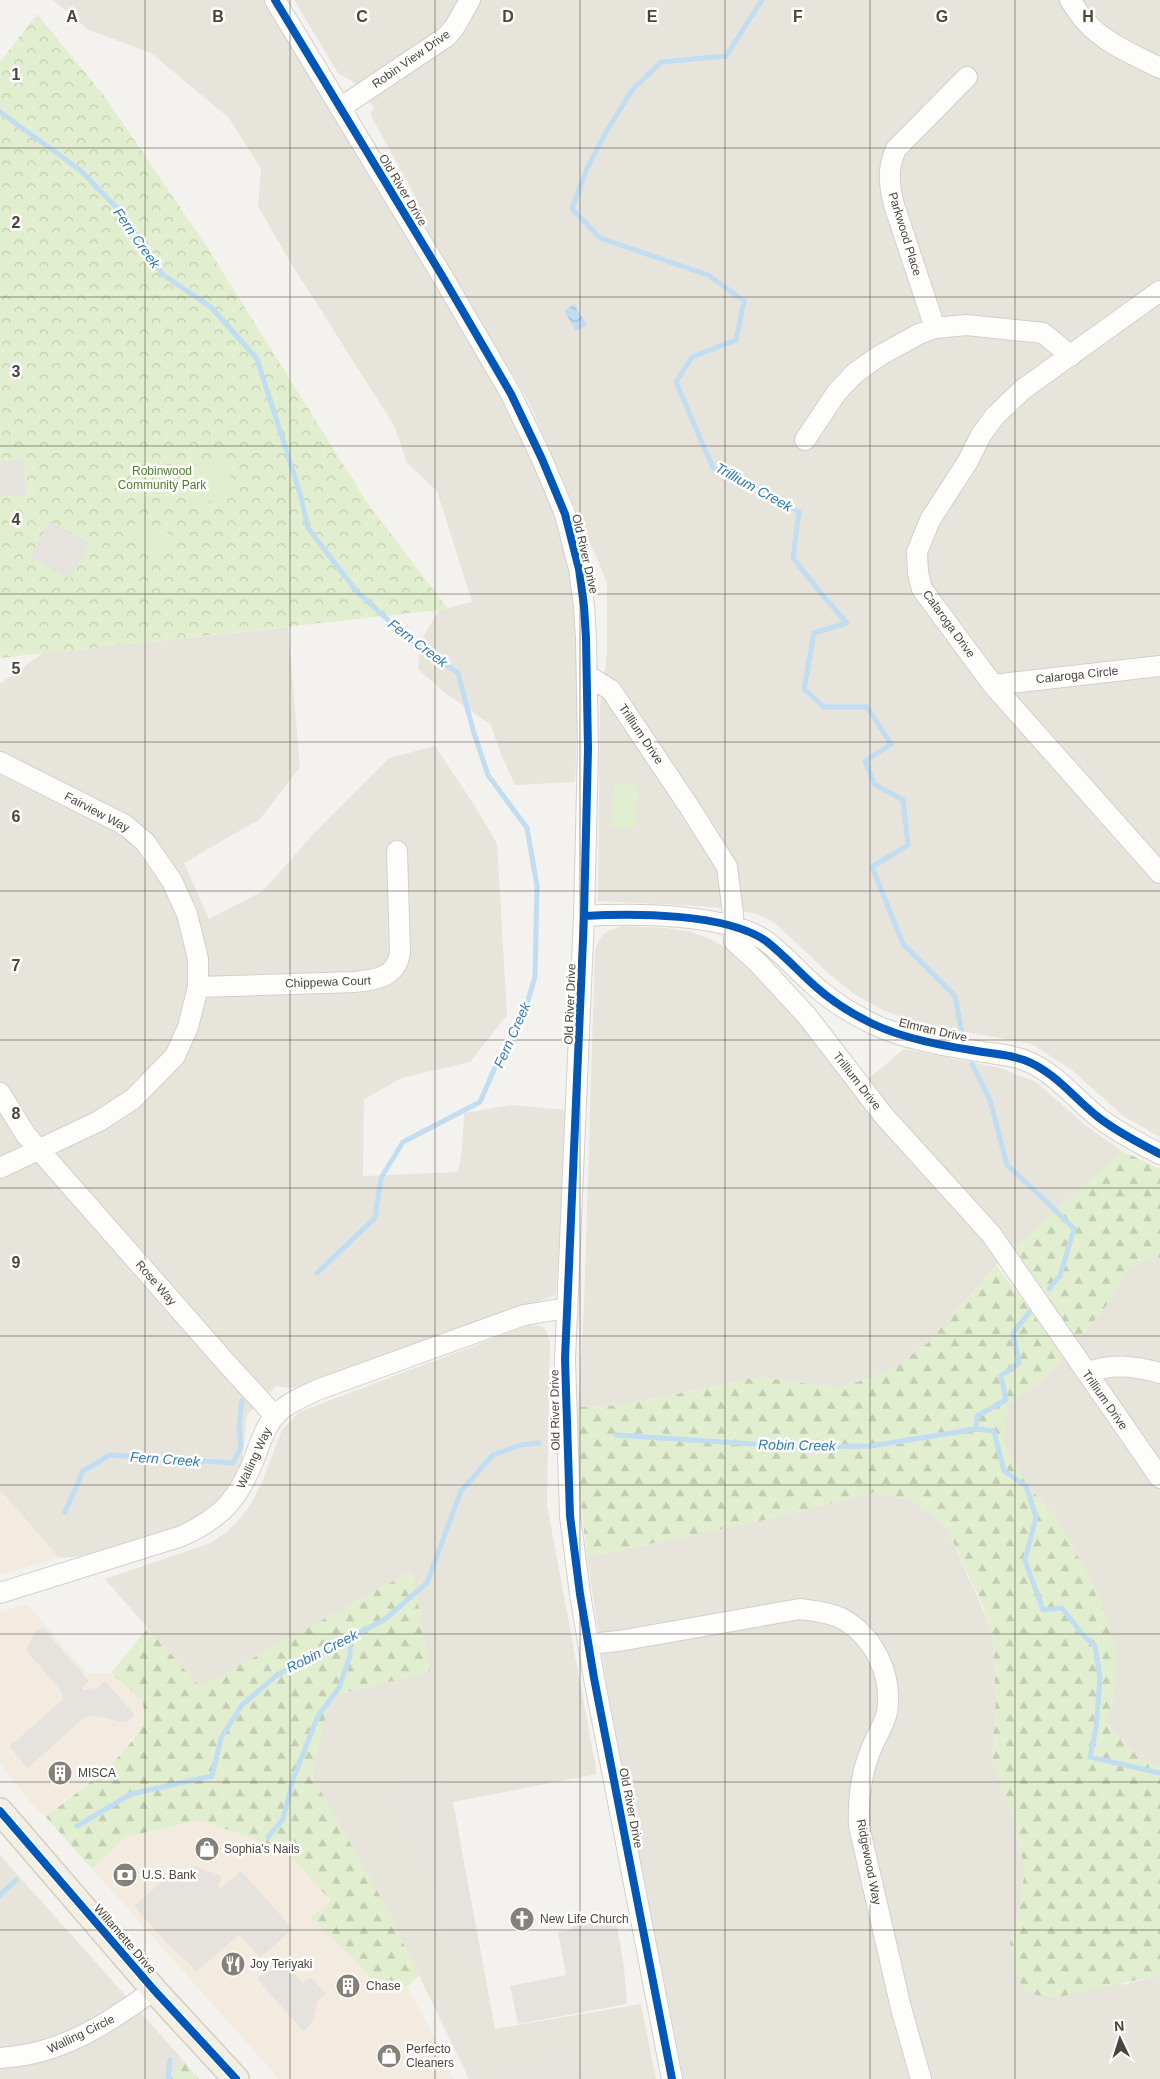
<svg xmlns="http://www.w3.org/2000/svg" width="1160" height="2079" font-family="Arial,sans-serif">
  <style>
    .residential { fill: #e7e4dc }
    .commercial { fill: #f3ebdf }
    .forest { fill: url(#forest-firs) }
    .park { fill: url(#park-crowns) }
    .pitch { fill: #e1eecf }
    .parking { fill: #e6e3df }
    .water { fill: url(#water-waves) }
    .lines { fill: none; stroke-linecap: round; stroke-linejoin: round }
    .stream { stroke: #c0ddf1; stroke-width: 5 }
    .minor-casing { stroke: #d2d0cb; stroke-width: 22 }
    .major-casing { stroke: #d6cebb; stroke-width: 28 }
    .minor { stroke: #fdfdfc; stroke-width: 20 }
    .major { stroke: #f2efe6; stroke-width: 25 }
    .cycleway-casing { stroke: #fff; stroke-width: 11 }
    .cycleway { stroke: #0057b8; stroke-width: 8 }
    .grid { fill: none; stroke: #4b4439; stroke-width: 1; stroke-opacity: 0.55 }
    .labels { text-anchor: middle; stroke-width: 5; stroke-linejoin: round; paint-order: stroke }
    .street-label { font-size: 12px; fill: #4b4439; stroke: #fff }
    .park-label { font-size: 12px; fill: #4a7f2a; stroke: #fff }
    .poi-label { font-size: 12px; fill: #4b4439; stroke: #fff; text-anchor: start }
    .water-label { font-size: 14px; font-style: italic; fill: #2e7ab2; stroke: #fff }
    .grid-label { font-size: 16px; text-anchor: middle; font-weight: bold; fill: #4b4439; stroke: #fff; stroke-width: 5; stroke-linejoin: round; paint-order: stroke }
  </style>
  <defs>
    <pattern id="forest-firs" width="22" height="20" patternUnits="userSpaceOnUse" patternTransform="scale(1.25)"><rect width="22" height="20" fill="#e1eecf"/><path d="M5 1l3.5 6h-7zM16 11l3.5 6h-7z" fill="#c3cdb2"/></pattern>
    <pattern id="park-crowns" width="20" height="18" patternUnits="userSpaceOnUse" patternTransform="scale(1.25)"><rect width="20" height="18" fill="#e1eecf"/><path d="M2 6a3 3 0 1 1 6 0M12 15a3 3 0 1 1 6 0" fill="none" stroke="#c3cdb2"/></pattern>
    <pattern id="water-waves" width="16" height="10" patternUnits="userSpaceOnUse" patternTransform="scale(1.25)"><rect width="16" height="10" fill="#c0ddf1"/><path d="M0 5q4-4 8 0t8 0" fill="none" stroke="#a6bfcf"/></pattern>
  </defs>
  <rect width="100%" height="100%" fill="#f4f2ee"/>
  <path class="residential" d="M53,0H266L506,402L533,459L554,515L569,565L578,633L579,687L575,782L515,785L500,752L491,725L444,692L418,669L420,642L439,610L472,602L437,491L407,463L395,427L289,260L258,206L261,169L229,118L151,53L89,30Z
    M294,0H1160V1137L1123,1116L1073,1071L1032,1044L923,1024L887,1012L857,996L828,973L775,923L757,914L714,907L598,901L600,705L607,654V582L528,400L419,218L414,194L371,116V112L374,108L360,86L338,73Z
    M288,627L300,767L260,819L184,863L209,919L263,891L317,830L389,758L435,746L480,814L497,844L507,1015L470,1062L402,1078L364,1099L363,1176L458,1172L462,1149L464,1113L512,1105L567,1110L556,1295L312,1384L290,1388L276,1386L247,1415L242,1461L223,1499L202,1517L181,1528L100,1554L59,1558L0,1490V684L43,653Z
    M622,926L666,928L691,932L708,938L723,946L761,978L786,1005L855,1090L904,1049L1000,1068L1036,1082L1085,1125L1122,1151L996,1265L929,1342L890,1371L839,1388L758,1377L624,1405L578,1407L584,1307L595,950L601,937L608,931Z
    M1155,1256L1160,1258V1766L1142,1761L1105,1722L1114,1696L1058,1520L1026,1484L1003,1440L1009,1405L1046,1377L1104,1309L1128,1270Z
    M529,1325L540,1326L545,1329L550,1341L547,1505L597,1774L453,1802L495,2029L641,2004L656,2079H469L384,1903L312,1776L330,1696L430,1672L412,1571L200,1688L105,1579L211,1543L229,1530L247,1510L261,1485L282,1430L299,1412Z
    M874,1492L914,1501L947,1529L992,1630L996,1698L992,1762L1012,1815L1025,1870L1019,1910L1010,1942L1123,1985L1160,1975V2079H683L608,1694L587,1557L778,1517Z
    M0,1855L183,2060L170,2079H0Z"/>
  <path class="commercial" d="M0,1490L59,1558L0,1575Z
    M27,1604L87,1673H111L143,1702L145,1720L128,1745L111,1763L46,1817L37,1810L0,1764V1612Z
    M200,1820L285,1850L331,1901L312,1918L361,1967L381,1991L407,1987L431,2031L453,2079H279L92,1869L125,1837Z"/>
  <path class="forest" d="M1122,1151L1160,1169V1258L1155,1256L1128,1270L1104,1309L1077,1341L1014,1247Z
    M996,1265L1064,1356L1046,1377L1009,1405L1003,1440L1026,1484L1058,1520L1099,1596L1117,1648L1114,1696L1105,1722L1142,1761L1160,1766V1975L1054,1998L1026,1993L1015,1973L1010,1942L1019,1910L1025,1870L1012,1815L992,1762L996,1698L992,1630L979,1597L947,1529L914,1501L874,1492L778,1517L587,1557L578,1475V1407L624,1405L758,1377L839,1388L890,1371L929,1342Z
    M412,1571L430,1672L330,1696L312,1776L384,1903L419,1976L407,1987L381,1991L361,1967L311,1918L331,1901L285,1850L200,1820L125,1837L92,1869L46,1817C75,1793 130,1756 144,1721C146,1716 143,1707 143,1702L111,1673L148,1628L200,1687Z
    M183,2060L199,2079H170Z"/>
  <path class="park" d="M37,14L105,97L207,247L368,504L448,609L0,658V62Z"/>
  <path class="pitch" d="M223,455L236,492L193,507L181,470Z
    M138,518L174,536L165,554L129,537Z
    M613,784L638,785L635,828L610,826Z"/>
  <path class="parking" d="M23,460L26,496H0V461Z
    M49,521L89,543L70,579L30,557Z
    M42,1627L89,1681L82,1687L83,1690L97,1688L105,1681L135,1715L126,1723L98,1716L85,1717L28,1768L9,1747L63,1699L62,1692L26,1650L34,1634Z
    M401,1781L414,1783L442,1781L448,1816L457,1831L482,1960L474,1961L470,1939L448,1942L446,1940L436,1894L397,1811L392,1792L399,1789Z
    M191,1865L222,1876L218,1886L221,1888L241,1871L293,1929L260,1958L239,1935L196,1972L188,1962L172,1949L134,1906L177,1868L187,1880Z
    M615,1915L624,1967L627,2004L518,2024L510,1986L566,1975L558,1932L571,1930L575,1923Z
    M289,1968L302,1983L311,1977L326,1994L318,2000L312,2023L303,2031L257,1979L265,1972Z
    M578,2056L582,2079H494L491,2069Z"/>
  <path class="water" d="M574,304L587,325L576,331L564,311Z"/>
  <g class="lines">
    <path class="stream" d="M762,0L726,56L661,62L632,90L606,132L587,168L572,209L600,238L708,275L744,301L736,340L692,357L676,382L713,468L756,488L799,512L793,558L824,597L847,623L814,633L804,689L824,707H867L891,744L865,761L874,784L903,800L908,845L872,867L903,944L955,996L962,1034
      M0,112L80,170L124,215L162,274L212,308L257,359L300,493L308,528L357,592L408,638L458,673L473,730L488,775L527,828L537,886L535,977L522,1020L497,1063L480,1102L403,1142L381,1178L375,1218L317,1273
      M972,1064L990,1100L1007,1165L1047,1202L1074,1229L1060,1276L1049,1289
      M1031,1310L1013,1333L1019,1363L1001,1376L1006,1400L977,1416L976,1429L994,1431L1004,1471L1026,1486L1036,1517L1025,1560L1043,1610L1062,1608L1083,1635L1095,1646L1100,1678L1096,1728L1090,1757L1160,1773
      M616,1435L796,1447L871,1446L976,1429
      M65,1512L83,1471L110,1455L233,1463L241,1447L239,1426L242,1401
      M77,1826L131,1794L212,1776L221,1738L242,1705L277,1675L384,1620L427,1583L461,1491L493,1455L521,1445L539,1443
      M268,1837L283,1819L293,1779L318,1716L339,1688L350,1656V1637
      M0,1895L16,1880
      M168,2079L170,2060"/>
    <defs>
      <path id="minor" d="M275,0L444,279L511,394L542,459L565,514L579,569L584,606L586,638L588,749L584,916L565,1359L570,1516L580,1594L594,1678L672,2079
        M1070,0C1075,7 1080,16 1086,22C1106,44 1135,55 1160,68
        M340,108L446,37L454,28L470,0
        M1160,291L1022,390L995,416L981,435L968,461L930,520L917,552L918,573L922,589L993,685L1160,873
        M935,328L894,205C889,184 887,169 896,149L967,77
        M805,440L837,392L855,373L879,356L919,334L935,328L967,325L1043,333L1071,356
        M588,676L611,690L690,808L727,867L733,913L734,941L759,964L807,1016L884,1116L991,1234L1160,1478
        M993,685L1160,666
        M0,762L125,825L145,842L172,881L187,914L198,959V987L188,1027L175,1056L133,1099L99,1121L0,1168
        M584,916C633,913 726,913 766,941C784,955 799,972 816,987C833,1002 852,1014 873,1024C907,1040 946,1046 983,1052C996,1054 1011,1055 1024,1060C1054,1071 1074,1098 1098,1117C1117,1132 1139,1143 1160,1154
        M198,987L354,982C375,980 396,978 400,953L397,851
        M0,1093L26,1135L230,1367L275,1416
        M1087,1373C1111,1363 1135,1366 1160,1373
        M0,1593L182,1536C223,1517 239,1498 255,1457C260,1443 265,1427 275,1416C286,1403 303,1397 317,1390L524,1315L567,1308
        M589,1644L619,1641L800,1609C814,1611 828,1612 841,1618C874,1636 893,1675 887,1712C884,1725 877,1735 872,1747C861,1772 858,1799 859,1826L901,2008L921,2079
        M0,2058C60,2055 107,2024 154,1990"/>
      <path id="major" d="M0,1811L154,1990L236,2079"/>
    </defs>
    <use href="#minor" class="minor-casing"/>
    <use href="#major" class="major-casing"/>
    <use href="#minor" class="minor"/>
    <use href="#major" class="major"/>
    <defs>
      <path id="cycleway" d="M275,0L444,279L511,394L542,459L565,514L579,569L584,606L586,638L588,749L584,916L565,1359L570,1516L580,1594L594,1678L672,2079
        M584,916C633,913 726,913 766,941C784,955 799,972 816,987C833,1002 852,1014 873,1024C907,1040 946,1046 983,1052C996,1054 1011,1055 1024,1060C1054,1071 1074,1098 1098,1117C1117,1132 1139,1143 1160,1154
        M0,1811L154,1990L236,2079"/>
    </defs>
    <use href="#cycleway" class="cycleway-casing"/>
    <use href="#cycleway" class="cycleway"/>
  </g>
  <path class="grid" d="M145,0V2079M290,0V2079M435,0V2079M580,0V2079M725,0V2079M870,0V2079M1015,0V2079M0,148H1160M0,297H1160M0,446H1160M0,594H1160M0,742H1160M0,891H1160M0,1040H1160M0,1188H1160M0,1336H1160M0,1485H1160M0,1634H1160M0,1782H1160M0,1930H1160"/>
  <defs>
    <symbol id="building-disc" viewBox="-11 -11 22 22"><circle r="9.5" fill="#868178" stroke="#fff"/><path d="M-4-6H4V6H1V3H-1V6H-4ZM-2.5-4.3h1.7v1.8h-1.7ZM.8-4.3h1.7v1.8H.8ZM-2.5-1h1.7V.8h-1.7ZM.8-1h1.7V.8H.8Z" fill="#fff"/></symbol>
    <symbol id="shop-disc" viewBox="-11 -11 22 22"><circle r="9.5" fill="#868178" stroke="#fff"/><path d="M-5-2.5h2.3a2.7 3.5 0 0 1 5.4 0H5L5.5 6h-11ZM-1.5-2.5h3a1.5 2.3 0 0 0-3 0Z" fill="#fff"/></symbol>
    <symbol id="bank-disc" viewBox="-11 -11 22 22"><circle r="9.5" fill="#868178" stroke="#fff"/><path d="M-6-4H6V4H-6ZM0-2.3a2.3 2.3 0 1 0 0 4.6a2.3 2.3 0 1 0 0-4.6Z" fill="#fff"/></symbol>
    <symbol id="church-disc" viewBox="-11 -11 22 22"><circle r="9.5" fill="#868178" stroke="#fff"/><path d="M-1.2-6h2.4v3.5h3.3v2.4h-3.3V6h-2.4V-.1h-3.3v-2.4h3.3Z" fill="#fff"/></symbol>
    <symbol id="restaurant-disc" viewBox="-11 -11 22 22"><circle r="9.5" fill="#868178" stroke="#fff"/><path d="M-5-6h1v4h1v-4h1v4h1v-4h1v5L-1.5 .5V6h-2V.5L-5-1ZM5-6V6H3V1.5H1.5Q1.5-4 5-6Z" fill="#fff"/></symbol>
  </defs>
  <g fill-rule="evenodd">
    <use href="#building-disc" x="46" y="1759" width="28" height="28"/>
    <use href="#shop-disc" x="193" y="1835" width="28" height="28"/>
    <use href="#bank-disc" x="111" y="1861" width="28" height="28"/>
    <use href="#church-disc" x="508" y="1905" width="28" height="28"/>
    <use href="#restaurant-disc" x="219" y="1950" width="28" height="28"/>
    <use href="#building-disc" x="334" y="1972" width="28" height="28"/>
    <use href="#shop-disc" x="375" y="2042" width="28" height="28"/>
  </g>
  <g class="labels">
    <g class="street-label">
      <text transform="translate(411 59) rotate(-35)" y="4">Robin View Drive</text>
      <text transform="translate(403 190) rotate(59)" y="4">Old River Drive</text>
      <text transform="translate(905 234) rotate(73)" y="4">Parkwood Place</text>
      <text transform="translate(585 554) rotate(77)" y="4">Old River Drive</text>
      <text transform="translate(949 624) rotate(54)" y="4">Calaroga Drive</text>
      <text transform="translate(1077 675) rotate(-6)" y="4">Calaroga Circle</text>
      <text transform="translate(641 734) rotate(56)" y="4">Trillium Drive</text>
      <text transform="translate(97 812) rotate(28)" y="4">Fairview Way</text>
      <text transform="translate(328 982) rotate(-2)" y="4">Chippewa Court</text>
      <text transform="translate(570 1004) rotate(-88)" y="4">Old River Drive</text>
      <text transform="translate(933 1030) rotate(13)" y="4">Elmran Drive</text>
      <text transform="translate(857 1081) rotate(52)" y="4">Trillium Drive</text>
      <text transform="translate(156 1283) rotate(49)" y="4">Rose Way</text>
      <text transform="translate(1105 1400) rotate(55)" y="4">Trillium Drive</text>
      <text transform="translate(555 1410) rotate(-91)" y="4">Old River Drive</text>
      <text transform="translate(254 1458) rotate(-65)" y="4">Walling Way</text>
      <text transform="translate(631 1808) rotate(79)" y="4">Old River Drive</text>
      <text transform="translate(869 1862) rotate(79)" y="4">Ridgewood Way</text>
      <text transform="translate(125 1939) rotate(49)" y="4">Willamette Drive</text>
      <text transform="translate(81 2034) rotate(-26)" y="4">Walling Circle</text>
    </g>
    <g class="park-label">
      <text x="162" y="475">Robinwood<tspan x="162" dy="14">Community Park</tspan></text>
    </g>
    <g class="poi-label">
      <text x="78" y="1777">MISCA</text>
      <text x="224" y="1853">Sophia's Nails</text>
      <text x="142" y="1879">U.S. Bank</text>
      <text x="540" y="1923">New Life Church</text>
      <text x="250" y="1968">Joy Teriyaki</text>
      <text x="366" y="1990">Chase</text>
      <text x="406" y="2053">Perfecto<tspan x="406" dy="14">Cleaners</tspan></text>
    </g>
    <g class="water-label">
      <text transform="translate(137 238) rotate(55)" y="5">Fern Creek</text>
      <text transform="translate(754 487) rotate(29)" y="5">Trillium Creek</text>
      <text transform="translate(418 643) rotate(37)" y="5">Fern Creek</text>
      <text transform="translate(512 1035) rotate(-66)" y="5">Fern Creek</text>
      <text transform="translate(797 1445) rotate(1)" y="5">Robin Creek</text>
      <text transform="translate(165 1459) rotate(4)" y="5">Fern Creek</text>
      <text transform="translate(322 1651) rotate(-27)" y="5">Robin Creek</text>
    </g>
  </g>
  <g class="grid-label">
    <text x="72" y="22">A</text>
    <text x="218" y="22">B</text>
    <text x="362" y="22">C</text>
    <text x="508" y="22">D</text>
    <text x="652" y="22">E</text>
    <text x="798" y="22">F</text>
    <text x="942" y="22">G</text>
    <text x="1088" y="22">H</text>
    <text x="16" y="80">1</text>
    <text x="16" y="228">2</text>
    <text x="16" y="377">3</text>
    <text x="16" y="525">4</text>
    <text x="16" y="674">5</text>
    <text x="16" y="822">6</text>
    <text x="16" y="971">7</text>
    <text x="16" y="1119">8</text>
    <text x="16" y="1268">9</text>
  </g>
  <g transform="translate(1120 2039) rotate(356)" stroke="#ffffff" stroke-width="4" paint-order="stroke">
  <path d="M0-4L9 19L0 12L-9 19Z" fill="#4b4439"/>
  <text y="-8" font-size="14" font-weight="bold" text-anchor="middle" fill="#4b4439">N</text>
  </g>
</svg>
